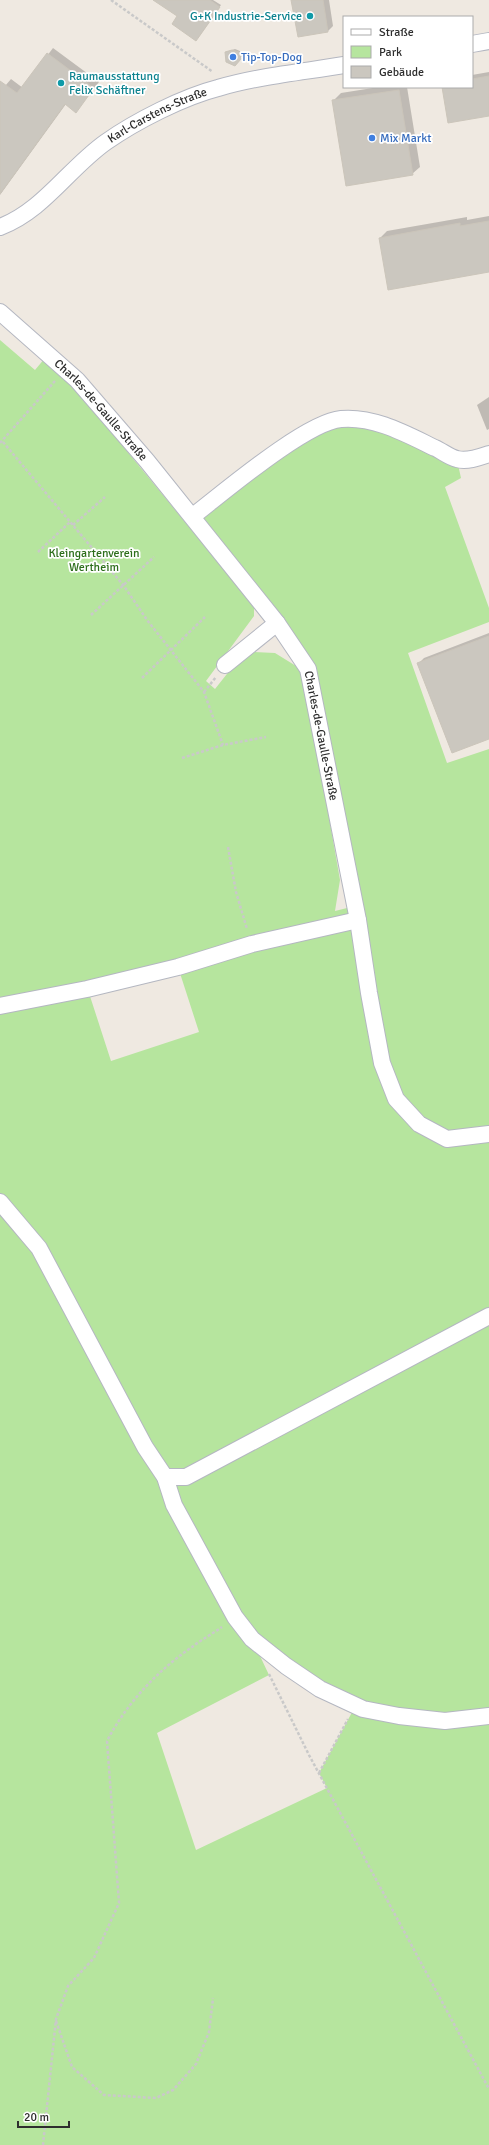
<svg xmlns="http://www.w3.org/2000/svg" width="489" height="2145" font-family="Signika,sans-serif">
  <style>
    .green { fill: #b6e59e; fill-rule: evenodd }
    .shadow { fill: #0003 }
    .building { fill: #cbc7bf; stroke: #cbc5ba }
    .lines { fill: none; stroke-linecap: round; stroke-linejoin: round }
    .minor-casing { stroke: #b4b7c1; stroke-width: 18 }
    .path { stroke: #c9c9c9; stroke-width: 2.5; stroke-dasharray: 3 2; stroke-linecap: butt }
    .minor { stroke: #fff; stroke-width: 16 }
    .culture-dot { fill: #0f9aa8; stroke: #fff; stroke-width: 1.5 }
    .shop-dot { fill: #3f7fe0; stroke: #fff; stroke-width: 1.5 }
    .labels { text-anchor: middle; stroke-width: 3.5; stroke-linejoin: round; paint-order: stroke }
    .culture-label { font-size: 12px; fill: #0d838f; stroke: #fff; text-anchor: end }
    .shop-label { font-size: 12px; fill: #366cbe; stroke: #fff; text-anchor: start }
    .street-label { font-size: 12px; fill: #2e2e2e; stroke: #fff }
    .park-label { font-size: 12px; fill: #2c6e1b; stroke: #fff }
  </style>
  <rect width="100%" height="100%" fill="#efe9e1"/>
  <path class="green" d="M0,340L35,370L45,358L85,400L254,606V616L206,681L215,689L238,660L252,652L275,653L296,666L305,680L340,880L335,911L355,906L308,669L197,521L318,425L369,420L457,460L461,478L445,487L489,608V622L408,653L447,763L489,749V2145H0ZM178,967L199,1032L111,1061L88,990ZM253,1641L356,1705L319,1773L327,1788L196,1850L157,1733L269,1675Z"/>
  <path class="shadow" d="M155,0H213L221,5L198,38L178,16Z
    M292,0H329L333,26L328,31Z
    M53,48L99,82L76,111L66,104L0,195V92L11,79L23,88Z
    M235,49L240,51L242,56L234,65L229,63L226,52Z
    M489,72V115L443,87H472V75Z
    M379,87H407L420,167L412,174L333,101L341,93Z
    M489,216V271L380,238L387,231L467,217V220Z
    M489,397V429L487,430L477,405Z
    M489,633V738L419,663L424,658Z"/>
  <path class="building" d="M153,0H210L220,7L196,41L172,24L177,16Z
    M291,0H323L328,32L298,37Z
    M232,50L239,52L241,59L235,66L226,62L225,52Z
    M47,53L94,88L76,113L65,104L0,194V81L17,93Z
    M489,76V116L448,123L442,87H472V79Z
    M399,90L413,175L346,186L332,100Z
    M489,221V272L388,290L379,238L460,223V226Z
    M489,636V739L452,753L417,663Z"/>
  <g class="lines">
    <defs>
      <g id="minor">
        <path d="M472,44L489,41"/>
        <path id="s1" d="M0,227C43,211 69,168 106,142C136,121 183,97 218,88C259,76 302,72 344,65"/>
        <path id="s2" d="M0,312L77,380L147,461L277,623L308,669L358,920L369,993L382,1063L396,1099L419,1124L447,1139L489,1134"/>
        <path d="M193,516C223,493 306,422 341,419C374,416 406,434 435,448C442,451 449,457 457,459C467,462 480,457 489,454"/>
        <path d="M225,665L277,623"/>
        <path d="M0,1006L87,989L178,967L252,944L358,920"/>
        <path d="M0,1202L39,1248L145,1447L165,1477L174,1505L235,1617L252,1639L286,1666L320,1689L363,1709L399,1716L445,1721L489,1716"/>
        <path d="M165,1477H186L489,1316"/>
      </g>
    </defs>
    <use href="#minor" class="minor-casing"/>
    <path class="path" d="M111,0L213,72
      M3,442L124,586L147,620L204,692L223,745
      M0,443L55,381
      M73,525L105,497
      M38,552L70,522
      M91,615L154,557
      M142,678L205,617
      M204,692L216,677
      M182,758L223,745L266,737
      M228,847L236,892L247,929
      M269,1674L309,1755L489,2089
      M319,1773L348,1719
      M56,2021L72,2067L104,2095L156,2098L173,2090L196,2064L209,2032L213,1998
      M43,2145L56,2019L68,1986L94,1958L119,1903L107,1741C126,1704 157,1671 192,1647C201,1640 212,1634 222,1627"/>
    <use href="#minor" class="minor"/>
  </g>
  <g class="culture-dot">
    <circle cx="310" cy="16" r="4"/>
    <circle cx="61" cy="83" r="4"/>
  </g>
  <g class="shop-dot">
    <circle cx="233" cy="57" r="4"/>
    <circle cx="372" cy="138" r="4"/>
  </g>
  <g class="labels">
    <g class="culture-label">
      <text x="302" y="20">G+K Industrie-Service</text>
      <text x="69" y="80" text-anchor="start">Raumausstattung<tspan x="69" dy="14">Felix Schäftner</tspan></text>
    </g>
    <g class="shop-label">
      <text x="241" y="61">Tip-Top-Dog</text>
      <text x="380" y="142">Mix Markt</text>
    </g>
    <g class="street-label">
      <text dy="4" stroke="none"><textPath href="#s1" startOffset="195">Karl-Carstens-Straße</textPath></text>
      <text dy="4" stroke="none"><textPath href="#s2" startOffset="141">Charles-de-Gaulle-Straße</textPath></text>
      <text dy="4" stroke="none"><textPath href="#s2" startOffset="541">Charles-de-Gaulle-Straße</textPath></text>
    </g>
    <g class="park-label">
      <text x="94" y="557">Kleingartenverein<tspan x="94" dy="14">Wertheim</tspan></text>
    </g>
  </g>
  <rect x="343" y="16" width="130" height="72" fill="#ffffff" stroke="#ababab"/>
  <rect x="351" y="29" width="20" height="6" fill="#ffffff" stroke="#ababab"/>
  <text x="379" y="36" font-size="12" fill="#2e2e2e">Straße</text>
  <rect x="351" y="46" width="20" height="12" fill="#b6e59e" stroke="#ababab"/>
  <text x="379" y="56" font-size="12" fill="#2e2e2e">Park</text>
  <rect x="351" y="66" width="20" height="12" fill="#cbc7bf" stroke="#ababab"/>
  <text x="379" y="76" font-size="12" fill="#2e2e2e">Gebäude</text>
  <path d="M18 2121v6h51v-6" fill="none" stroke="#2e2e2e" stroke-width="2"/>
  <text x="24" y="2121" font-size="12" fill="#2e2e2e" stroke="#ffffff" stroke-width="3" paint-order="stroke">20 m</text>
</svg>
